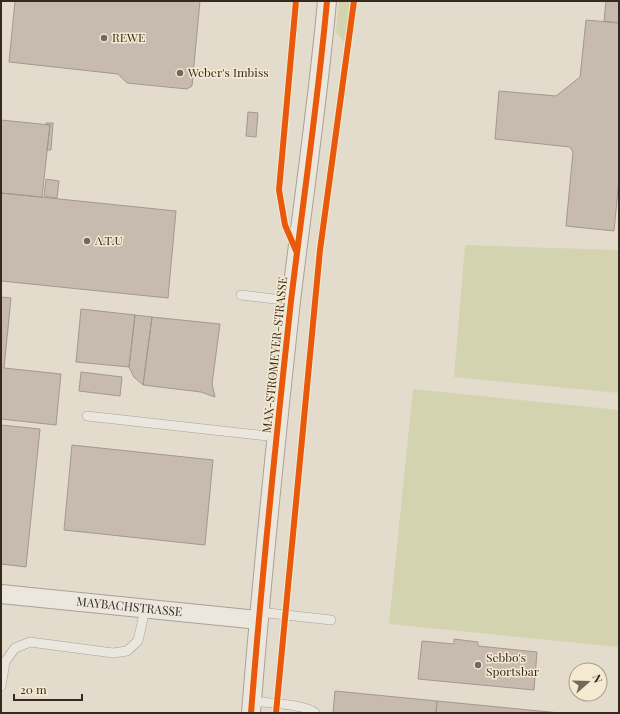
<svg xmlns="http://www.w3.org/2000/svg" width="620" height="714" font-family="'Playfair Display',serif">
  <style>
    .green { fill: #d3d3af }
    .building { fill: #c7baae; stroke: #a3988c }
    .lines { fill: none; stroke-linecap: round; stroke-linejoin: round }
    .service-casing { stroke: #a8a196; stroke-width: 10 }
    .minor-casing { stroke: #a8a196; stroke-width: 20 }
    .service { stroke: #ece7de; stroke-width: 9 }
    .minor { stroke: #ece7de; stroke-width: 18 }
    .cycleway-casing { stroke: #f4ead2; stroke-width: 8 }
    .cycleway { stroke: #e8590c; stroke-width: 6 }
    .poi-dot { fill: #73685b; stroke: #f4ead2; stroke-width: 1.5 }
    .labels { text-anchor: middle; stroke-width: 3; stroke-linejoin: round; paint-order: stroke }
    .poi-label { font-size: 12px; fill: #37291e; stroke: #f4ead2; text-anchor: start }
    .street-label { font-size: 12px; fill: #37291e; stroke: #f4ead2 }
  </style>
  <rect width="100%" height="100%" fill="#e3dccd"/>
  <path class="green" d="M339,1H350L346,41H343L336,32Z
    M465,245L619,250V393L454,377Z
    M413,389L619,410V647L389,624Z"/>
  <path class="building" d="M15,1H200L192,86L187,89L127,83L118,74L9,62Z
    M606,1H619V23L604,21Z
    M586,20L619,23V180L614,231L566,226L573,152L570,147L495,139L499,91L556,96L580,77Z
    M248,112L258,113L256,137L246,136Z
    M1,120L50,125L42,197L1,193Z
    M46,123H53L51,150H47L50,125L46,124Z
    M46,179L59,181L57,198L44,196Z
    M1,193L176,211L168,298L1,281Z
    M1,297L11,298L4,368L61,374L56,425L1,419Z
    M81,309L135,315L129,367L76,362Z
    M135,315L152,317L143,385L134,377L129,367Z
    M152,317L220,324L212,384L215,397L201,392L143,385Z
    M81,372L122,377L120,396L79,391Z
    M1,425L40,429L26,567L1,564Z
    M72,445L213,460L205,545L64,530Z
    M454,639L478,642V646L537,652L534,690L418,679L422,641L454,644Z
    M335,691L437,701L436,713H333Z
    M437,701L560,713H436Z"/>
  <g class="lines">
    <defs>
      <path id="service" d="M241,295L291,301
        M87,416L277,437
        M259,612L331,620
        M1,686L5,662L15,648L30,642L113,653L127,651L138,641L145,609
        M252,701C266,703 306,704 315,713"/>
      <g id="minor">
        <path id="s1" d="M1,594L258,620"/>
        <path d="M251,713C262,575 276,438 291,301C303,201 318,101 327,1"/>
      </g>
    </defs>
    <use href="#service" class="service-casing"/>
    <use href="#minor" class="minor-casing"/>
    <use href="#service" class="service"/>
    <use href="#minor" class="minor"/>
    <defs>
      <path id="cycleway" d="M296,1L279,190L285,225L297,253
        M251,713C262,575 276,438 291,301C303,201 318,101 327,1
        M276,713L320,250L354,1"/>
    </defs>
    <use href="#cycleway" class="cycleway-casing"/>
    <use href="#cycleway" class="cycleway"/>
  </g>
  <g class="poi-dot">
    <circle cx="104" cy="38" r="4"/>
    <circle cx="180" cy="73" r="4"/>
    <circle cx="87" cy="241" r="4"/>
    <circle cx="478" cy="665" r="4"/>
  </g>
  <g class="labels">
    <g class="poi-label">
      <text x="112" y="42">REWE</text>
      <text x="188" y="77">Weber's Imbiss</text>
      <text x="95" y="245">A.T.U</text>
      <text x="486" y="662">Sebbo's<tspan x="486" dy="14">Sportsbar</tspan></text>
    </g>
    <g class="street-label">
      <text transform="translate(275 355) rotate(-84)" y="4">MAX-STROMEYER-STRASSE</text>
      <text dy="4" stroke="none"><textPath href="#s1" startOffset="129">MAYBACHSTRASSE</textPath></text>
    </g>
  </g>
  <rect width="620" height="714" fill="none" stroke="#37291e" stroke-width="4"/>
  <g transform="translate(588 682) rotate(70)"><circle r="19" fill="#f4ead2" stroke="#a89d8a"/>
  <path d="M0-3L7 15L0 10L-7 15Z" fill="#73685b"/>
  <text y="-6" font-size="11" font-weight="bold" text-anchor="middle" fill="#37291e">N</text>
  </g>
  <path d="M14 694v6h68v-6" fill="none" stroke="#37291e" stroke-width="2"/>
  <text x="20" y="694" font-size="12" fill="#37291e" stroke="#f4ead2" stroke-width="3" paint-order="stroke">20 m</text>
</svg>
